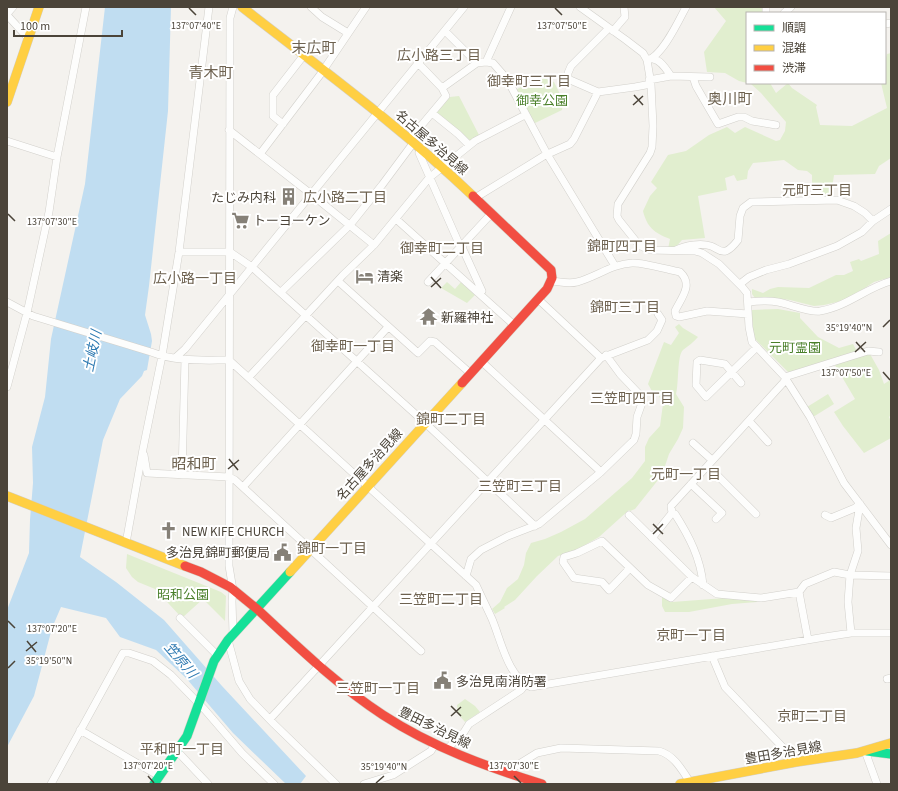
<svg xmlns="http://www.w3.org/2000/svg" width="898" height="791" font-family="'Source Sans 3','Noto Sans JP',sans-serif">
  <style>
    .green { fill: #e1eecf }
    .water { fill: #c0ddf1 }
    .lines { fill: none; stroke-linecap: round; stroke-linejoin: round }
    .street-casing { stroke: #d2d0cb; stroke-width: 8 }
    .fast-casing { stroke: #d3cfc5; stroke-width: 10 }
    .slow-casing { stroke: #d3cfc5; stroke-width: 10 }
    .jam-casing { stroke: #d3cfc5; stroke-width: 10 }
    .street { stroke: #fdfdfc; stroke-width: 7 }
    .fast { stroke: #16e098; stroke-width: 9 }
    .slow { stroke: #ffcf43; stroke-width: 9 }
    .jam { stroke: #f24e42; stroke-width: 9 }
    .ticks { fill: none; stroke: #4b4439; stroke-width: 1.5 }
    .labels { text-anchor: middle; stroke-width: 4; stroke-linejoin: round; paint-order: stroke }
    .park-label { font-size: 13px; fill: #4a7f2a; stroke: #fff }
    .street-label { font-size: 13px; fill: #4b4439; stroke: #fff }
    .poi-label { font-size: 13px; fill: #4b4439; stroke: #fff; text-anchor: start }
    .neighbourhood-label { font-size: 14px; fill: #6e6250; stroke: #fff }
    .water-label { font-size: 14px; font-style: italic; fill: #2e7ab2; stroke: #fff }
    .quarter-label { font-size: 15px; fill: #6e6250; stroke: #fff }
    .ticks-label { font-size: 10px; text-anchor: middle; fill: #4b4439; stroke: #fff; stroke-width: 4; stroke-linejoin: round; paint-order: stroke }
  </style>
  <rect width="100%" height="100%" fill="#f4f2ee"/>
  <path class="green" d="M714,7H764L762,13H747V83H770L776,93L788,83L792,88L817,105L816,107L820,125L852,126L887,108L881,83H885V62L887,54L891,53V158L879,166L875,174L834,175L831,195L812,193V175L807,171L798,170L784,160L753,163L748,171L747,179L737,181L734,175L725,178L727,190L698,196L705,238L682,240L673,250L668,249L670,239C654,233 647,227 643,211L650,196L657,188L651,182L668,155L686,151L709,135L727,127L735,133L745,127L776,141L780,140L785,131L786,122L761,93L751,84L739,81L725,73L707,72L704,52L726,21Z
    M544,78L554,82L563,100L562,110L533,124L515,90L538,79Z
    M459,96L479,135L469,141L436,112L450,97Z
    M891,233V277L874,282L846,300L824,305L814,306L790,300L774,298H755L752,294V289L763,293L770,289L778,287L809,288L836,275H844L853,271L850,262L859,259L861,261L879,254L878,241Z
    M447,282L455,289L461,282L475,295L467,303L441,288Z
    M778,309L800,313V318L818,337L839,348L853,344L859,355L870,354L879,370L884,384L890,380L891,382V415L889,417L891,421V438L864,453L843,426L834,412L855,399L832,360L790,374L755,339L752,327V310Z
    M679,324L683,328L698,337C694,342 688,346 683,350C677,355 679,384 676,394L684,407L683,428L678,439L669,454L662,475L635,509L630,511L629,510L599,537L578,549L558,556L537,576L515,600L504,607L505,608L495,614L492,609L500,602L507,588L518,579L524,565L526,553L531,543L545,539L561,532L585,519L632,478L645,461V447L649,438L660,426L663,404L658,394L653,393L648,384L664,342L671,345L679,333L675,327Z
    M828,394L834,404L813,417L807,407Z
    M127,554L221,592L226,596L225,621L203,599L182,618L155,589L138,582L132,577L126,568Z
    M662,597L672,602L725,598L757,600V602L732,604L689,612H665L662,606Z
    M465,699L475,706L480,712L465,722L458,714L457,705Z"/>
  <path class="water" d="M105,7H171L168,111L149,286L145,315L151,334L152,341L147,370L144,371L142,376L120,399L103,440L80,557L116,582L164,620L222,686L306,776L300,784H286L233,733L186,678L156,650L120,637L106,618L61,607L52,628L34,696L7,747V610L29,553L30,520L33,483L32,447L45,397L51,339L85,184Z"/>
  <g class="lines">
    <defs>
      <path id="street" d="M233,7L230,18L229,566L233,590L232,601L233,634
        M311,7L322,17L348,33
        M580,7L626,40L643,53L647,60L651,84L653,126L652,147L650,153L618,204L617,216L619,220L639,245L649,250L695,251L702,253L719,264L743,288L747,293L749,327L752,342L784,376L810,417L844,483L891,545
        M766,7V13
        M784,13L791,7
        M7,14L13,7
        M7,15L28,38
        M885,24L891,23
        M445,31L477,63L486,62L493,63L507,79L547,154L615,266
        M613,31L625,17L624,7
        M653,59C661,60 666,69 671,76
        M647,60C662,57 679,20 686,7
        M486,62L511,7
        M693,77L696,86L718,124L738,117H744L752,121L776,125
        M649,80L671,76L710,77
        M442,88L477,63
        M598,92L568,79V73L571,66L609,28
        M432,113L458,134L469,145
        M283,124L273,116V95L304,55
        M229,130L311,194L374,245
        M410,139L446,96L442,88L418,63
        M7,141L57,157
        M419,153L460,246
        M260,154L320,75L366,7
        M475,198L547,154L550,153L570,144L574,139L598,92L635,87L651,84
        M396,219L514,325
        M461,245L482,291
        M676,250C686,245 701,243 711,246C717,248 720,253 726,251C731,249 735,244 738,240L740,216L743,208L751,202L837,200L854,206L865,213L873,221
        M179,252H230L252,267L422,420L535,526
        M338,281L418,353L430,341L435,342L470,373
        M553,281C561,282 569,284 577,282C596,277 612,264 632,263C642,262 669,270 680,272C694,285 681,298 675,311L676,316L679,317L707,311L748,314
        M428,282L491,214
        M740,284L749,277L766,270L789,264L837,246L862,232L873,221L891,209
        M281,292L350,225L382,185L414,142
        M538,299L601,358
        M7,302L33,316L151,352C176,362 203,360 229,360L476,585C481,596 487,608 492,619C501,640 508,678 531,687L825,637L851,633H891
        M748,302C758,301 768,300 778,302C789,304 811,313 820,311C846,307 866,288 891,281
        M175,358L185,349L464,7
        M481,361L601,472
        M249,377L343,275L374,245L429,178L475,141L525,115
        M741,383L725,364L700,360L697,362L696,385L706,397L757,347
        M7,387L27,313L49,212L57,157L86,7
        M749,421L768,442
        M693,443L712,460
        M144,455L147,473L229,477L235,480L421,651
        M708,466L756,514
        M182,475L185,359
        M691,484L722,513L716,519
        M243,487L388,327
        M672,513L675,514C689,536 701,559 703,585
        M629,515L692,577L717,594L761,598L799,592L805,584L834,572L850,575L891,576
        M825,515L831,518L855,508L860,504
        M652,538L672,513L671,506L783,383L788,376L868,351L879,352
        M126,543L143,449L162,356L179,252L209,7
        M630,568L609,590L602,582L574,578L563,562L564,557L577,553L602,541L648,585L671,598L692,577
        M466,576L471,559L481,550L508,536L539,524L601,472L634,440L636,434L637,417L642,403L640,395L620,374L606,355
        M799,592L808,640
        M180,618L217,655
        M851,633L848,602L850,575L858,551L856,528L860,504
        M228,640L239,681L250,699L274,724L336,784
        M712,656L725,687L794,759L796,762
        M887,679L891,678
        M270,719L601,358L648,340L657,331L662,320L658,314
        M80,730L159,776
        M447,749L464,732L469,724L521,690L525,685
        M177,751L208,784
        M865,751L877,784
        M506,772L537,753L561,748L659,751C674,755 682,770 690,782
        M51,784L123,653H129L153,661L171,675L205,710L242,753L274,784
        M364,784L393,775L431,751L435,744"/>
      <path id="fast" d="M867,751L891,754
        M154,784L187,736L214,661L228,640L290,572"/>
      <path id="slow" d="M242,7C320,68 401,127 473,196
        M7,102L39,7
        M7,496L185,566
        M290,572L462,383
        M680,784L796,762L857,753L891,743"/>
      <path id="jam" d="M462,383L547,289L552,278L551,270L473,196
        M185,566L201,572L230,587L257,609
        M257,609C297,646 337,685 383,715C432,747 487,767 542,784"/>
    </defs>
    <use href="#street" class="street-casing"/>
    <use href="#fast" class="fast-casing"/>
    <use href="#slow" class="slow-casing"/>
    <use href="#jam" class="jam-casing"/>
    <use href="#street" class="street"/>
    <use href="#fast" class="fast"/>
    <use href="#slow" class="slow"/>
    <use href="#jam" class="jam"/>
  </g>
  <path class="ticks" d="M189,8L196,15M555,8L562,15M634,95L643,105M633,105L643,96M8,214L15,221M431,277L441,288M431,287L441,278M883,327L890,320M856,342L865,352M855,352L866,342M883,372L890,380M229,459L238,470M228,469L239,460M653,524L663,534M653,534L663,524M8,621L15,628M27,641L36,652M26,651L37,642M8,668L15,661M451,706L461,716M451,716L461,707M148,776L154,783M514,776L521,783M376,783L384,776"/>
  <defs>
    <symbol id="building-bare" viewBox="-9 -9 18 18"><path d="M-4-6H4V6H1V3H-1V6H-4ZM-2.5-4.3h1.7v1.8h-1.7ZM.8-4.3h1.7v1.8H.8ZM-2.5-1h1.7V.8h-1.7ZM.8-1h1.7V.8H.8Z" fill="#868178" stroke="#fff" stroke-width="2.5" paint-order="stroke"/></symbol>
    <symbol id="supermarket-bare" viewBox="-9 -9 18 18"><path d="M-6-5.5h2.5l.6 2H6L4.5 2H-2.5L-4.4-4H-6ZM-1.5 3.2a1.3 1.3 0 1 0 .1 0ZM3 3.2a1.3 1.3 0 1 0 .1 0Z" fill="#868178" stroke="#fff" stroke-width="2.5" paint-order="stroke"/></symbol>
    <symbol id="hotel-bare" viewBox="-9 -9 18 18"><path d="M-6-4.5h1.5V1H6V5H4.5V3h-9V5H-6ZM-4 0a1.8 1.8 0 1 1 3.6 0ZM.5 0V-2.5h3Q6-2.5 6 0Z" fill="#868178" stroke="#fff" stroke-width="2.5" paint-order="stroke"/></symbol>
    <symbol id="temple-bare" viewBox="-9 -9 18 18"><path d="M0-6L5-2H3V0L6.5 2.5H4V6H1.5V3h-3V6H-4V2.5H-6.5L-3 0V-2H-5Z" fill="#868178" stroke="#fff" stroke-width="2.5" paint-order="stroke"/></symbol>
    <symbol id="church-bare" viewBox="-9 -9 18 18"><path d="M-1.2-6h2.4v3.5h3.3v2.4h-3.3V6h-2.4V-.1h-3.3v-2.4h3.3Z" fill="#868178" stroke="#fff" stroke-width="2.5" paint-order="stroke"/></symbol>
    <symbol id="civic-bare" viewBox="-9 -9 18 18"><path d="M-.6-6.5H3V-4.5H.6V-3L4-1V1h2V6H-6V1h2V-1L-.6-3ZM-1.2 2.5V6h2.4V2.5Z" fill="#868178" stroke="#fff" stroke-width="2.5" paint-order="stroke"/></symbol>
  </defs>
  <g fill-rule="evenodd">
    <use href="#building-bare" x="276" y="184" width="25" height="25"/>
    <use href="#supermarket-bare" x="228" y="208" width="25" height="25"/>
    <use href="#hotel-bare" x="352" y="264" width="25" height="25"/>
    <use href="#temple-bare" x="416" y="304" width="25" height="25"/>
    <use href="#church-bare" x="156" y="518" width="25" height="25"/>
    <use href="#civic-bare" x="270" y="540" width="25" height="25"/>
    <use href="#civic-bare" x="430" y="668" width="25" height="25"/>
  </g>
  <g class="labels">
    <g class="park-label">
      <text x="542" y="105">御幸公園</text>
      <text x="795" y="352">元町霊園</text>
      <text x="183" y="599">昭和公園</text>
    </g>
    <g class="street-label">
      <text transform="translate(432 142) rotate(41)" y="5">名古屋多治見線</text>
      <text transform="translate(369 464) rotate(-48)" y="5">名古屋多治見線</text>
      <text transform="translate(435 727) rotate(26)" y="5">豊田多治見線</text>
      <text transform="translate(783 752) rotate(-10)" y="5">豊田多治見線</text>
    </g>
    <g class="poi-label">
      <text x="276" y="202" text-anchor="end">たじみ内科</text>
      <text x="253" y="225">トーヨーケン</text>
      <text x="377" y="281">清楽</text>
      <text x="441" y="322">新羅神社</text>
      <text x="182" y="536">NEW KIFE CHURCH</text>
      <text x="270" y="557" text-anchor="end">多治見錦町郵便局</text>
      <text x="456" y="686">多治見南消防署</text>
    </g>
    <g class="neighbourhood-label">
      <text x="439" y="60">広小路三丁目</text>
      <text x="529" y="86">御幸町三丁目</text>
      <text x="817" y="195">元町三丁目</text>
      <text x="345" y="202">広小路二丁目</text>
      <text x="622" y="251">錦町四丁目</text>
      <text x="442" y="253">御幸町二丁目</text>
      <text x="195" y="283">広小路一丁目</text>
      <text x="625" y="312">錦町三丁目</text>
      <text x="353" y="351">御幸町一丁目</text>
      <text x="632" y="403">三笠町四丁目</text>
      <text x="451" y="424">錦町二丁目</text>
      <text x="686" y="479">元町一丁目</text>
      <text x="520" y="491">三笠町三丁目</text>
      <text x="332" y="553">錦町一丁目</text>
      <text x="441" y="604">三笠町二丁目</text>
      <text x="691" y="640">京町一丁目</text>
      <text x="378" y="693">三笠町一丁目</text>
      <text x="812" y="721">京町二丁目</text>
      <text x="182" y="754">平和町一丁目</text>
    </g>
    <g class="water-label">
      <text transform="translate(92 351) rotate(-78)" y="5">土岐川</text>
      <text transform="translate(181 660) rotate(50)" y="5">笠原川</text>
    </g>
    <g class="quarter-label">
      <text x="314" y="53">末広町</text>
      <text x="211" y="78">青木町</text>
      <text x="730" y="104">奥川町</text>
      <text x="194" y="469">昭和町</text>
    </g>
  </g>
  <g class="ticks-label">
    <text x="196" y="29">137°07'40"E</text>
    <text x="562" y="29">137°07'50"E</text>
    <text x="52" y="225">137°07'30"E</text>
    <text x="849" y="331">35°19'40"N</text>
    <text x="846" y="376">137°07'50"E</text>
    <text x="52" y="632">137°07'20"E</text>
    <text x="49" y="664">35°19'50"N</text>
    <text x="148" y="769">137°07'20"E</text>
    <text x="514" y="769">137°07'30"E</text>
    <text x="384" y="770">35°19'40"N</text>
  </g>
  <rect width="898" height="791" fill="none" stroke="#4b4439" stroke-width="16"/>
  <rect x="746" y="12" width="140" height="72" fill="#ffffff" stroke="#b7b4b0"/>
  <rect x="754" y="25" width="20" height="6" fill="#16e098" stroke="#b7b4b0"/>
  <text x="782" y="32" font-size="12" fill="#4b4439">順調</text>
  <rect x="754" y="45" width="20" height="6" fill="#ffcf43" stroke="#b7b4b0"/>
  <text x="782" y="52" font-size="12" fill="#4b4439">混雑</text>
  <rect x="754" y="65" width="20" height="6" fill="#f24e42" stroke="#b7b4b0"/>
  <text x="782" y="72" font-size="12" fill="#4b4439">渋滞</text>
  <path d="M14 30v6h108v-6" fill="none" stroke="#4b4439" stroke-width="2"/>
  <text x="20" y="30" font-size="12" fill="#4b4439" stroke="#ffffff" stroke-width="3" paint-order="stroke">100 m</text>
</svg>
